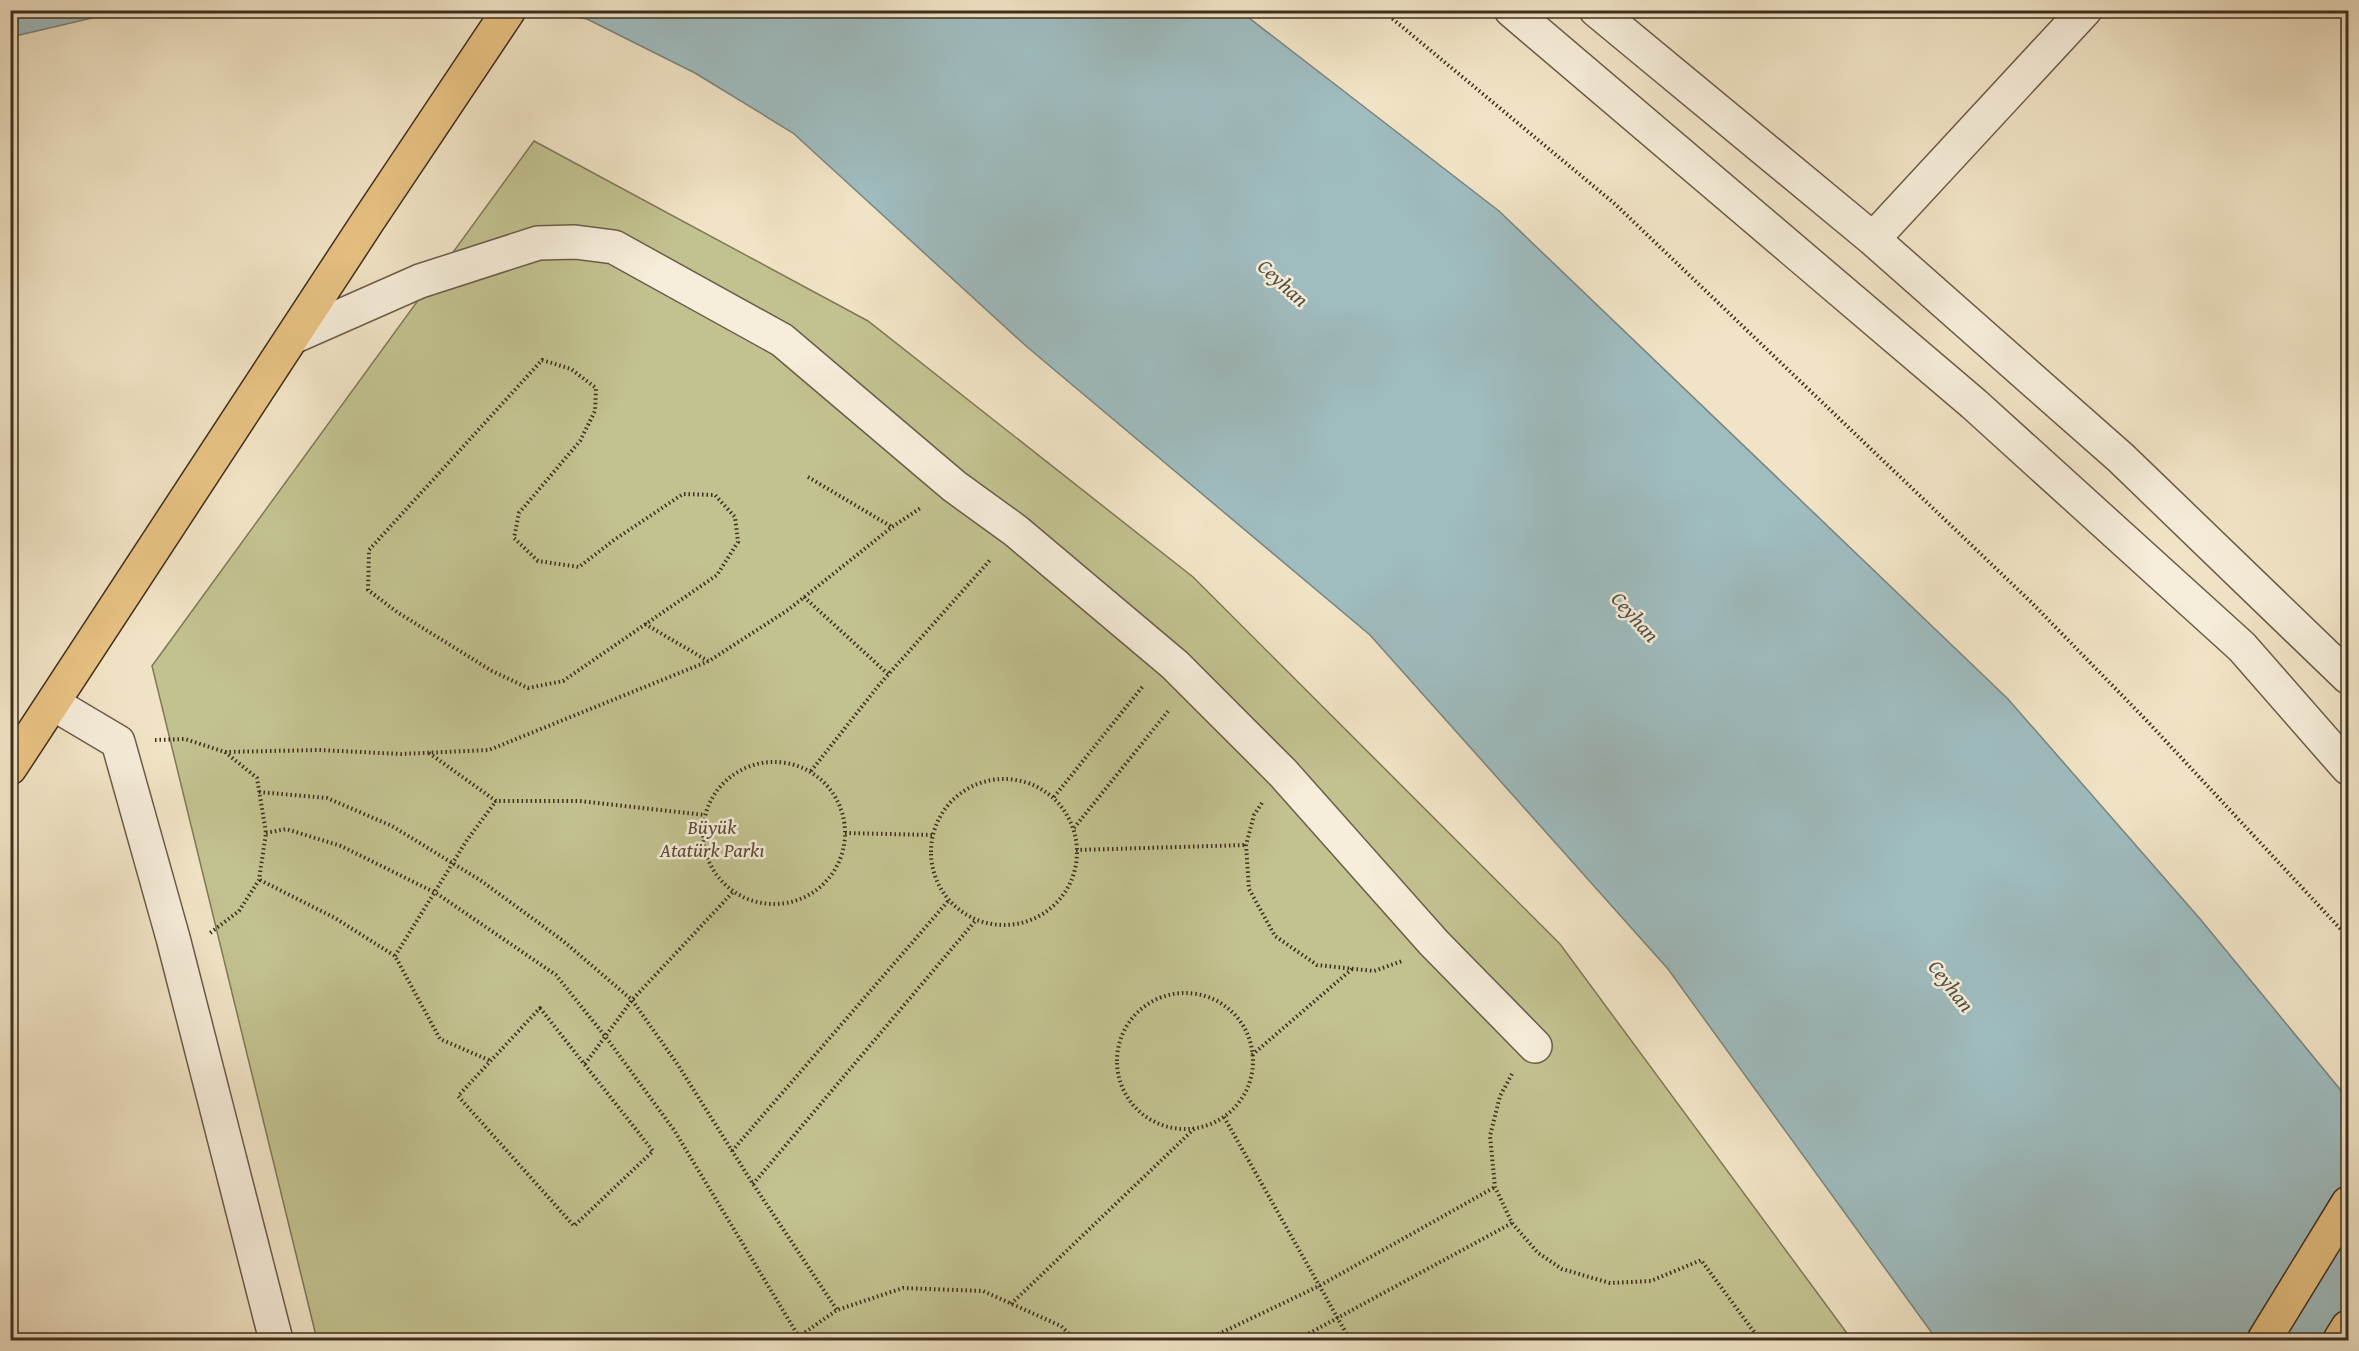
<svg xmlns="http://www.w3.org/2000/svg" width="2359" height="1351" font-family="'Gentium Book Plus',serif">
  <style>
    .green { fill: #c2c290; stroke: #807857; stroke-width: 1.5 }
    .water { fill: #9fbcbf; stroke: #79847f; stroke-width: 1.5 }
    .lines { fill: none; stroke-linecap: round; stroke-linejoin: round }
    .minor-casing { stroke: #6c5c48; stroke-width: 36 }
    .major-casing { stroke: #3f2f1e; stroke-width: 36 }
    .path { stroke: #3f2f1e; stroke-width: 4; stroke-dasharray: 1.5 3; stroke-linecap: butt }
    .minor { stroke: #f6edda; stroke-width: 33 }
    .major { stroke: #e8c283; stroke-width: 33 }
    .labels { text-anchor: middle; stroke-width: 5; stroke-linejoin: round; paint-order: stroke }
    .park-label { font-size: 20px; font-style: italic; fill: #594c35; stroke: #f6edda }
    .water-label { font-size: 21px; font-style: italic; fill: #575246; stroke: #f6edda }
  </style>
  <rect width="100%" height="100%" fill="#f1e4c6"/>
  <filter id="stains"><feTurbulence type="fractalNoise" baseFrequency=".00333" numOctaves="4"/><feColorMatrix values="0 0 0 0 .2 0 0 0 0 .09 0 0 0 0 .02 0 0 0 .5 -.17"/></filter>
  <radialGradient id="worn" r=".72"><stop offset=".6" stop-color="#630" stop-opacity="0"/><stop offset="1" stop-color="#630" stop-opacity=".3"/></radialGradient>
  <path class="green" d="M534,141L868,321L1193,577L1560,944L1852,1340H317L152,666Z"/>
  <path class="water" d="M11,10H122V11L11,37Z
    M548,11H1240L1499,211L2008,699L2201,920L2348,1099V1340H1937L1668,969L1370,635L1026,346L793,133L695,73L587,19Z"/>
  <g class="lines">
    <defs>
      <path id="minor" d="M1511,10L1974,404L2242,647L2348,768
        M1596,10L1873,239L2121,458L2348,677
        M1873,239L2085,10
        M293,337L420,281L538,243L575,242L614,247L782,340L954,486L1016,531L1175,665L1283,773L1434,943L1535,1046
        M54,704L118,742L173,938L276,1340"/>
      <path id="major" d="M10,768L368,221L509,10
        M2264,1340L2348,1203
        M2340,1340L2348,1327"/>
    </defs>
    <use href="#minor" class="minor-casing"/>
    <use href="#major" class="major-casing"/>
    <path class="path" d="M1382,10L1615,204L1849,428L2031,602L2148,722L2348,937
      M542,360L571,369L596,388L595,411L580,441L519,513L514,538L538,561L579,567L614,540L683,494L715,495L735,517L738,542L717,575L563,681L528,688L492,671L397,612L368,590L369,550Z
      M808,477L892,527
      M804,597L888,674
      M645,624L708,661
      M155,740L185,739L225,752L257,778L266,833L259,880L239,911L210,933
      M225,752L319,750L401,754L489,750L709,661L788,610L892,527L922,507
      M429,753L496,801H580L705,815
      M703 833a71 71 0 1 1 142 0a71 71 0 1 1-142 0Z
      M811,771L879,685L991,559
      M931 852a73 73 0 1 1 146 0a73 73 0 1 1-146 0Z
      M259,792L327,798L392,826L480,880L562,940L632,1000L678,1065L753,1184L837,1310
      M1054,797L1143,686
      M1262,803L1254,815L1246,845L1249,889L1275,936L1317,965L1374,971L1402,961
      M1074,828L1169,710
      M266,833L286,829L341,846L436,893L556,975L605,1036L674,1130L799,1337
      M845,833L932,835
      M1076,850L1246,845
      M260,880L335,918L395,956L440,1039L491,1061
      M395,956L467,840L496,801
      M1117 1061a68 68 0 1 1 136 0a68 68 0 1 1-136 0Z
      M540,1008L653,1151L574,1226L458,1096Z
      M1252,1055L1352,969
      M585,1064L632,1000L733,892
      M1512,1074L1500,1096L1490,1136L1495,1187L1512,1223L1538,1253L1562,1269L1610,1283L1651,1281L1701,1260L1760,1340
      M1224,1117L1350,1340
      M732,1151L949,900
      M753,1184L976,920
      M1011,1304L1195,1128
      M794,1340L837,1310L903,1288L983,1291L1061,1326L1075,1340
      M1206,1340L1319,1286L1495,1187
      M1297,1340L1512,1223"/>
    <use href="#minor" class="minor"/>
    <use href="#major" class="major"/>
  </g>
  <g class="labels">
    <g class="park-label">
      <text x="712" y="834">Büyük<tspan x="712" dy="23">Atatürk Parkı</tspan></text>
    </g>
    <g class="water-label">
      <text transform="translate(1283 283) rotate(42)" y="7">Ceyhan</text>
      <text transform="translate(1635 617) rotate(48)" y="7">Ceyhan</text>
      <text transform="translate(1951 986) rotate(52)" y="7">Ceyhan</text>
    </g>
  </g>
  <rect width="2359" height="1351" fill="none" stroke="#f1e4c6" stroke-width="36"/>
  <rect x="12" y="12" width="2335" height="1327" fill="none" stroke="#3f2f1e" stroke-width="3"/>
  <rect x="18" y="18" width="2323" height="1315" fill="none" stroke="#3f2f1e" stroke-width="1.5"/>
  <rect width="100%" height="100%" filter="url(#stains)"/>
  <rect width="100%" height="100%" fill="url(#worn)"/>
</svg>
